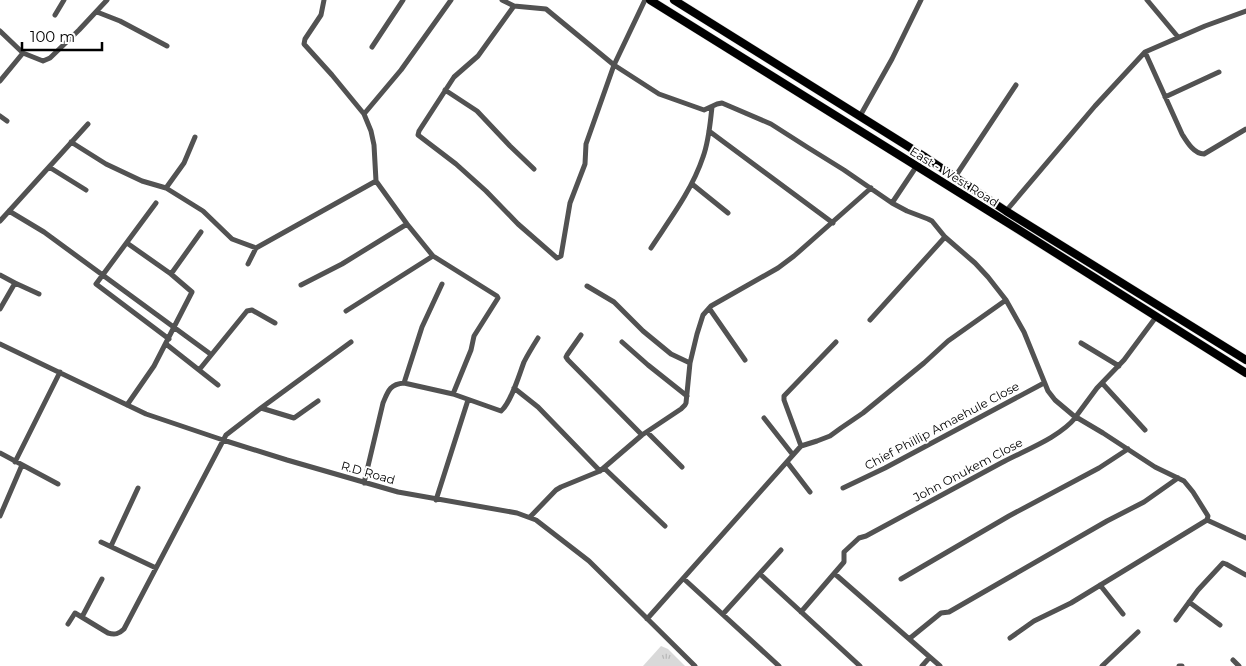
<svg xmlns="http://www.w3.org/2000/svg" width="1246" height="666" font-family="Montserrat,sans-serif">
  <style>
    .grass { fill: url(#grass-tufts) }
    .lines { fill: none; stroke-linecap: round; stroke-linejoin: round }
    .primary-casing { stroke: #dbdbdb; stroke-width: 9 }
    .street { stroke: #525252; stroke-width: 5 }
    .primary { stroke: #000; stroke-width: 8 }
    .labels { text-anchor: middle; stroke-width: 4; stroke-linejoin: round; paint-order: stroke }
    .street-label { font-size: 12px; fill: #000; stroke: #fff }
  </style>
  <defs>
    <pattern id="grass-tufts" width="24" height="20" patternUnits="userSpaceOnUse" patternTransform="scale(1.25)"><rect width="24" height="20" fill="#d9d9d9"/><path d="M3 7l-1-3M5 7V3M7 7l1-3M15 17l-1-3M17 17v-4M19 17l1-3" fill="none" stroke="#b8b8b8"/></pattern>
  </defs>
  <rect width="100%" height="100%" fill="#fff"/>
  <path class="grass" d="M661,646L668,649L685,666H643Z"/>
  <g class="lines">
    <defs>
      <path id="primary" d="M650,0L1000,218L1246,373
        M674,0L925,157L1006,211L1246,360"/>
    </defs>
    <use href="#primary" class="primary-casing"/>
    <path class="street" d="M324,0L321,15L305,39L304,44L332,75L364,114L371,131L374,145L376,181L407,224L433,256L497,296L498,298L474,336L471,350L453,394
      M502,0L514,6L546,9L614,65L659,94L704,110L717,104L722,103L771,124L807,147L844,170L892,203L907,211L928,219L932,221L945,237L975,263L988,277L1006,300L1024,332L1048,391L1055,400L1074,416L1077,415L1097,388L1124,360L1156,317
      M1147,0L1178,37
      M514,6L478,56L454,77L419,131L418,135L456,164L486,191L518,224L557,258L561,256L570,203L585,164L586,144L614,65L645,0
      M97,12L120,21L167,46
      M55,15L64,0
      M0,31L23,53L43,61L50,58L79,30L107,0
      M372,47L403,0
      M1145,52L1182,134C1187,142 1194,154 1204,154L1246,129
      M0,81L23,53
      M445,90L477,111L510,146L534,169
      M1165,97L1219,72
      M364,114L401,70L451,0
      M0,116L7,121
      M860,116L892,59L921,0
      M709,131L833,223
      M71,142L106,164L142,181L166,188L203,211L232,239L256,248
      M49,167L86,190
      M955,177L1016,85
      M692,184L728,213
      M166,188L184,163L195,137
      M156,203L96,284L169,339
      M892,203L916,167
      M9,211L44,232L209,353
      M1006,211L1095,106L1145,52L1205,26L1246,11
      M0,221L88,124
      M651,248C670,219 692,190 703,157C709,141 710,124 712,107
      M248,264L256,248L376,181
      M171,274L201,232
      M0,275L15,283L39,294
      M301,285L342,264L407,224
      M587,286L614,302L643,331L671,354L690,363
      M709,308L745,360
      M0,309L15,283
      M346,311L433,256
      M870,320L945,237
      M581,335L567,355L566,357L568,360L642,435
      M622,342L648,365L687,396
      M1081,343L1119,366
      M0,344L146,414L223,440L287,460L398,492L517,513L536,520L589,561L695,666
      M166,344L218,385
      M199,370L247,311L252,310L275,323
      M404,383L422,327L442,284
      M1102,383L1145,430
      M514,388L538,407L600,471
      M127,405L154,366L192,292L171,274L127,243
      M261,408L294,418L318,401
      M764,418L793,455
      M647,432L682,467
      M801,446L784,400V396L836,342
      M0,453L58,484
      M15,462L60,372
      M787,462L810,492
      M604,468L665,526
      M364,483L383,403C388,391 390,384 404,383L453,394L501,411C511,403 519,375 524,362C528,354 533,346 538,338
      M843,488L885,468L1044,383
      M436,500L468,400
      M0,516L22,465
      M530,517L556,490L561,487L600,471L642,435L681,409L685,405L686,403L690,363L697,334L703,315L711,306L778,268L794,256L871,188
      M1207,520L1246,538
      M101,542L156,568
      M111,546L138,488
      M760,574L860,666
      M835,574L940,666
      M684,579L779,666
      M901,579L1009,516L1099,468L1128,449
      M1100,585L1123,614
      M1189,602L1220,625
      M801,612L844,562V552L859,538L866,536C911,512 956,487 1001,463C1025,450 1059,438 1076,417L1103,433L1155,467L1184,481L1193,492L1208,516L1207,520
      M723,614L781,550
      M82,617L102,579
      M647,619L801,446L817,441L830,436L841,428L863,413L924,363L948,341L1006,300
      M1176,620L1198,590L1223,563L1226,564L1246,575
      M68,624L75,613L108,633C115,635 119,634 124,629L226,435L261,408L351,342
      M1010,638L1034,621L1071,603L1207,520
      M909,639L941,613L949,612L1107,521L1144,502L1178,478
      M1233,660L1239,666
      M922,666L930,657
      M1102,666L1138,632
      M1179,666H1182"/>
    <use href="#primary" class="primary"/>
  </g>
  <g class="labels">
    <g class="street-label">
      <text transform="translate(954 177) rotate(32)" y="4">East - West Road</text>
      <text transform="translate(942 426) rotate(-28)" y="4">Chief Phillip Amaehule Close</text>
      <text transform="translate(968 470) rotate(-28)" y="4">John Onukem Close</text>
      <text transform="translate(368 473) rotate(16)" y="4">R.D Road</text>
    </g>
  </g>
  <path d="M22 42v8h80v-8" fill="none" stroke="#000000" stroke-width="2.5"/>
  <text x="30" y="42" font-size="15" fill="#000000" stroke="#ffffff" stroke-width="4" paint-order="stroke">100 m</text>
</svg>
